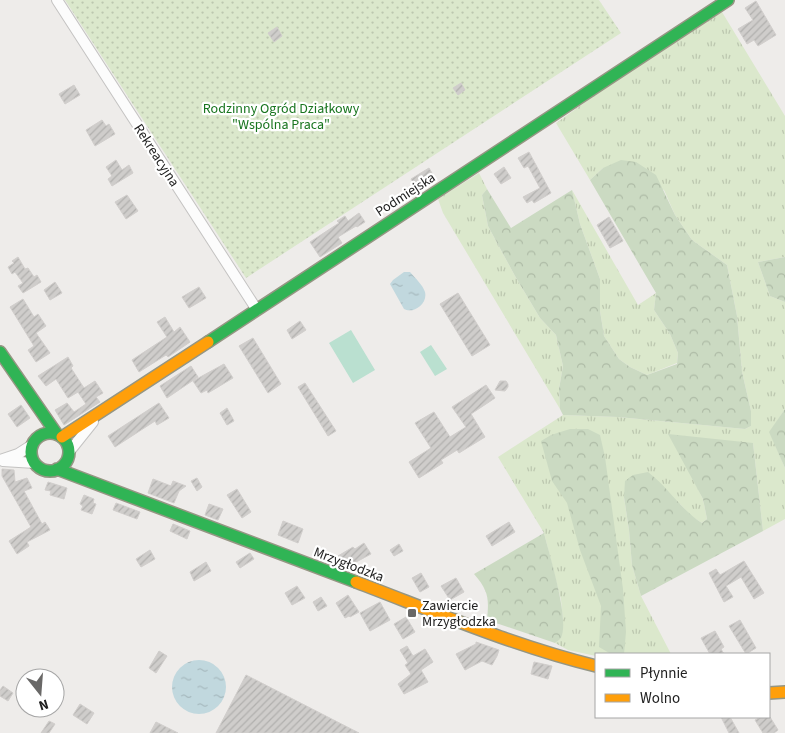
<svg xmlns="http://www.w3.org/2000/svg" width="785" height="733" font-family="'Source Sans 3',sans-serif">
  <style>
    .grass { fill: url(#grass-tufts) }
    .forest { fill: url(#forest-crowns) }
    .garden { fill: url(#garden-dots) }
    .pitch { fill: #bae0d0 }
    .water { fill: url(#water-ripples) }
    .building { fill: url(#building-hatch); stroke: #d1cecc }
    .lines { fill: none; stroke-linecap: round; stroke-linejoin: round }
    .street-casing { stroke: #c4c3c2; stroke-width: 12 }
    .fast-casing { stroke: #959683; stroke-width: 14 }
    .slow-casing { stroke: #959683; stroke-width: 14 }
    .street { stroke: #fcfcfc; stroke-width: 10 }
    .fast { stroke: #30b455; stroke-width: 11 }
    .slow { stroke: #ff9f0a; stroke-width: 11 }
    .poi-dot { fill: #696867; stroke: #fff; stroke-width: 2 }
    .labels { text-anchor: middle; stroke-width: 4.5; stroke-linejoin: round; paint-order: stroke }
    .park-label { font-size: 14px; fill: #18751f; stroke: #fff }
    .street-label { font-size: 14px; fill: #212121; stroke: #fff }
    .poi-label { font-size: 14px; fill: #212121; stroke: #fff; text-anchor: start }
  </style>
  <defs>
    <pattern id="grass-tufts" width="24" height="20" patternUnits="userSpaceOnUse" patternTransform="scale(1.25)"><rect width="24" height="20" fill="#dbe8cc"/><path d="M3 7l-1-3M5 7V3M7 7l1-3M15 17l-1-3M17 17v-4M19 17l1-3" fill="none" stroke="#bcc7af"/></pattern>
    <pattern id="forest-crowns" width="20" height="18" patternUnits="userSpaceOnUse" patternTransform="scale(1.25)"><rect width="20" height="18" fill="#cbdac2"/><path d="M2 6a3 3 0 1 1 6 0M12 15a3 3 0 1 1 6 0" fill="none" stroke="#aebba6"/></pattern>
    <pattern id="garden-dots" width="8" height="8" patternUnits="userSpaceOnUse" patternTransform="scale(1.25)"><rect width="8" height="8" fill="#dbe8cc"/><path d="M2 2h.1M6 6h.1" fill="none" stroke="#bcc7af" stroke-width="1.8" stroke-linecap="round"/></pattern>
    <pattern id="water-ripples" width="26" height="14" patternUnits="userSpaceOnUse" patternTransform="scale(1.25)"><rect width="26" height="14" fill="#c1d8de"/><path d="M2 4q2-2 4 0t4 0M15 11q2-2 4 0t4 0" fill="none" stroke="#a6b9be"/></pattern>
    <pattern id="building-hatch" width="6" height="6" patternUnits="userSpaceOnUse" patternTransform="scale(1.25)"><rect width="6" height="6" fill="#cfcdcb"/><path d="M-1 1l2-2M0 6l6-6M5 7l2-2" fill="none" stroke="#b1b0ae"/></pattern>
  </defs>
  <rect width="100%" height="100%" fill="#eeecea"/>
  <path class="grass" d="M722,12L785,116V257L758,262L770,296L785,302V409L770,432L785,468V519L763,531L753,443L692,477L703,499L707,519L702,523L691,516L680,504L624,497L629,530L632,565L641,596L671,654H596V656L568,650L555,643L561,638L563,622L561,600L544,533L498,457L563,415L618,417L745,429L751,426V411L742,372L737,316L727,265L692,240L675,215L664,190L603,168L590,180L556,123L611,84Z
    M479,173L487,189L482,195L488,226L515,276L540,318L556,335L563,366L559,389L560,409L443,213L438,199Z
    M572,190L638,305L656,293L654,310L670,334L678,353L677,363L647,375L630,367L619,359L604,336L600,311V279L580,224Z"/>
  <path class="forest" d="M621,160L636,162L656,175L675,215L692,240L727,265L737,316L742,372L751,411V426L745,429L618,417L563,415L560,409L559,389L563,366L556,335L540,318L515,276L488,226L482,195L487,189L511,228L572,190L580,224L600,279V311L604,336L619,359L630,367L647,375L677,364L678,353L670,334L654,310L656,293L590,180L603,168Z
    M785,257V302L770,296L758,262Z
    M785,409V468L769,432Z
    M570,429H588L600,435L605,457L623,589L626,632L624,654H611L599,647L601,606L580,550L567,503L552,481L541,441L551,435Z
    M668,434L753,443L763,531L641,596L632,565L629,530L624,497L625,481L633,475L648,472C669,488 681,510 702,523L707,519L703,499Z
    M544,533C549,554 570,619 561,638C560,640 557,641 555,643L487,620C489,599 489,591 474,574Z"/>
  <path class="garden" d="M65,0H599L621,33L246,278Z"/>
  <path class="pitch" d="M351,330L375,370L353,383L329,343Z
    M431,345L447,369L435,376L420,352Z"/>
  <path class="water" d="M404,272H410C415,278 423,285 425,292C428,304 413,314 404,309L390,284L393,280Z
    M172 687a27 27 0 1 1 54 0a27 27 0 1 1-54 0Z"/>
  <path class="building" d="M756,1L776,35L758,46L754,40L747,44L738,29L753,20L745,8Z
    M277,27L282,36L274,42L268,33Z
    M461,83L465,90L458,95L453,88Z
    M74,85L80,95L65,104L59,94Z
    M102,120L106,126L109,124L115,134L95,146L86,130Z
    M529,152L551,193L534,203L532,200L527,203L523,197L540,188L528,166L524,168L518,158Z
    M116,160L122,170L129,165L133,173L112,186L108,179L112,176L106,167Z
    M504,167L511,178L501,184L494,174Z
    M429,168L436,180L419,192L411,179Z
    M127,195L138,211L126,219L115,202Z
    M359,213L365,222L357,227L356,226L338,237L342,243L320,257L310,242L339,223L337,221L345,216L348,221Z
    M609,217L623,241L610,248L597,225Z
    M18,257L25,269L28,268L34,277L37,275L41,282L23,293L18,286L23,283L15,272L12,274L8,267L14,263L12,261Z
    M55,282L62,293L50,300L44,290Z
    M199,287L206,298L189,308L182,297Z
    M458,293L490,345L472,356L440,304Z
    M23,299L34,317L38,314L46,326L36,333L50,353L36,362L28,350L34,346L10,307Z
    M165,317L174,332L180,327L190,342L168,357L166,355L139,372L132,360L167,337L157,322Z
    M300,321L306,330L292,339L287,330Z
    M253,338L281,384L268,393L239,346Z
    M68,357L73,366L71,368L84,388L95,381L103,393L96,397L100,402L64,425L55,410L67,403L74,412L86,404L78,392L68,398L56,379L46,386L38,376Z
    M224,364L233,378L208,393L207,390L201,393L193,381Z
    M191,366L198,377L167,398L160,386Z
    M500,381H506L508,384V387L505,391L495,390Z
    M305,383L336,431L328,436L298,387Z
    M486,385L495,398L471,414L485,437L459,453L457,450L441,460L443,463L419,478L409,462L431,448L415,423L434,412L450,437L466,427L452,407Z
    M159,403L169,418L157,425L155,421L115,447L108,436Z
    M21,405L30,418L17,427L8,414Z
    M227,408L234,421L227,425L220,413Z
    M2,469L14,470L15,482L27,478L32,488L24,491L42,524L45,522L50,530L27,542L29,546L17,554L9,541L31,527L2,476Z
    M197,478L202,487L197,491L191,481Z
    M153,479L171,486L173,481L186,486L179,491L174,503L148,493Z
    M48,482L67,488L64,499L50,495L51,491L45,490Z
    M237,489L251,512L242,518L227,495Z
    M84,495L94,499L93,503L96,504L92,514L81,510L83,506L80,504Z
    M116,503L140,512L137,519L113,510Z
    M209,504L223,509L218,520L205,515Z
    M283,521L303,529L298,543L278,535Z
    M509,522L515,532L492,546L486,536Z
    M173,524L190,531L187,539L170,531Z
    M364,543L371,554L345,568L338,556L353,547L355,549Z
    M399,544L403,551L394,556L390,550Z
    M150,550L155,559L141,567L136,559Z
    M250,553L254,559L240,568L236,562Z
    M744,561L764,593L754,599L741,577L726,586L733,597L724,602L709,573L716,569L720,575Z
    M206,562L211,571L194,581L190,572Z
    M421,573L429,587L420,592L412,578Z
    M456,578L464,592L450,600L441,586Z
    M297,586L305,598L292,605L285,593Z
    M348,595L359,612L350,617L349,616L345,618L336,603Z
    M321,597L327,606L318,611L313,602Z
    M380,602L390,620L370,631L360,613Z
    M406,617L415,632L403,639L394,624Z
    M740,620L756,648L746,654L729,626Z
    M715,631L724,647L721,649L724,654H710L701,638Z
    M476,642L499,650L497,656L492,665L482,661L465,670L456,654L476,644Z
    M407,646L413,656L425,649L433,662L421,670L428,682L404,694L398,684L411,674L405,665L408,663L400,650Z
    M159,651L167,656L156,673L149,668Z
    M534,662L552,666L548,679L531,674Z
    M246,675L359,733H216Z
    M3,686L13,693L8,701L0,696V690Z
    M80,704L94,713L87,724L73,715Z
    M721,717H730L739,733H729Z
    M761,717H770L778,730L774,733H763L755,720Z
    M49,721L55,724L49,733H41Z
    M156,722L178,733H150Z"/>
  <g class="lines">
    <defs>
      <path id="street" d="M57,0L257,310
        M69,452L93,422
        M0,460L18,454L32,445
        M3,461L35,463"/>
      <path id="fast" d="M208,342L728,0
        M0,352L56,433
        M31 452a19 19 0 1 1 38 0a19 19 0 1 1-38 0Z
        M57,469L356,582"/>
      <path id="slow" d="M62,437L208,342
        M356,582C435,612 514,646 596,666
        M769,693L785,692"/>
    </defs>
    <use href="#street" class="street-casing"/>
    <use href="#fast" class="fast-casing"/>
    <use href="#slow" class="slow-casing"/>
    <use href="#street" class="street"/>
    <use href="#fast" class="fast"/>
    <use href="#slow" class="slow"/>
  </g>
  <rect class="poi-dot" x="407" y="608" width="10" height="10" rx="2.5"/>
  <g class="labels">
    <g class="park-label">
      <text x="281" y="113">Rodzinny Ogród Działkowy<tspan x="281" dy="16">"Wspólna Praca"</tspan></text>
    </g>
    <g class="street-label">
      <text transform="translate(157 155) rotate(57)" y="5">Rekreacyjna</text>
      <text transform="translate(405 194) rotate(-33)" y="5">Podmiejska</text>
      <text transform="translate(349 564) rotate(21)" y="5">Mrzygłodzka</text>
    </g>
    <g class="poi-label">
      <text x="422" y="610">Zawiercie<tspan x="422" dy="16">Mrzygłodzka</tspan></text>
    </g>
  </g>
  <rect x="595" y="653" width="175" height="65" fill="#ffffff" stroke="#a6a6a6"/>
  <rect x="605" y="669" width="25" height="8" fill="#30b455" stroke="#a6a6a6"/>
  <text x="640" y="678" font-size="15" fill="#212121">Płynnie</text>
  <rect x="605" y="694" width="25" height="8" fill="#ff9f0a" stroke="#a6a6a6"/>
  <text x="640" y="703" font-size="15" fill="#212121">Wolno</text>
  <g transform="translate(40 693) rotate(163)"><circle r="24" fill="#ffffff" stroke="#a6a6a6"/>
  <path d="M0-4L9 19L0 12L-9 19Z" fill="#696867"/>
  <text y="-8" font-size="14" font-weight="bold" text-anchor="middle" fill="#212121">N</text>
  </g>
</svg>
